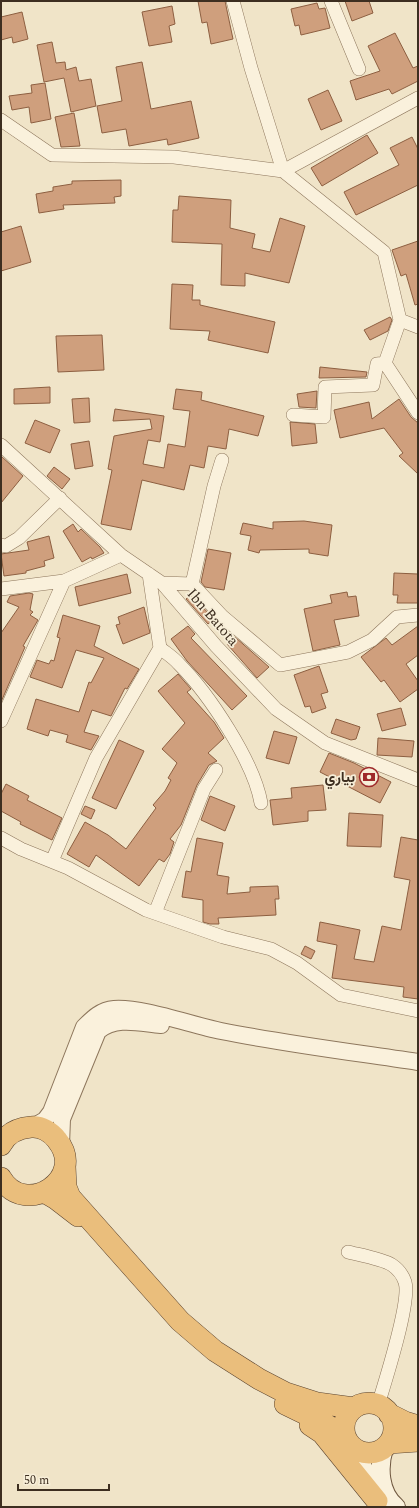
<svg xmlns="http://www.w3.org/2000/svg" width="419" height="1508" font-family="Spectral,Vazirmatn,serif">
  <style>
    .building { fill: #cf9f7d; stroke: #8d5f41 }
    .lines { fill: none; stroke-linecap: round; stroke-linejoin: round }
    .minor-casing { stroke: #8d765c; stroke-width: 14 }
    .tertiary-casing { stroke: #8d765c; stroke-width: 18 }
    .secondary-casing { stroke: #6f573f; stroke-width: 20 }
    .trunk-casing { stroke: #5b4430; stroke-width: 22 }
    .minor { stroke: #faf1dc; stroke-width: 13 }
    .tertiary { stroke: #faf1dc; stroke-width: 16 }
    .secondary { stroke: #faf1dc; stroke-width: 18 }
    .trunk { stroke: #eabe7c; stroke-width: 21 }
    .labels { text-anchor: middle; stroke-width: 3.5; stroke-linejoin: round; paint-order: stroke }
    .street-label { font-size: 15px; fill: #3d2e20; stroke: #f7eed8 }
    .poi-label { font-size: 15px; font-weight: bold; fill: #3d2e20; stroke: #f7eed8; text-anchor: end }
  </style>
  <rect width="100%" height="100%" fill="#f0e4c8"/>
  <path class="building" d="M198,1H225L233,39L211,44L207,22L202,23Z
    M345,1H369L373,13L352,21Z
    M317,3L319,9L325,8L330,28L301,35L299,25L295,26L291,9Z
    M172,6L175,24L169,26L172,42L149,46L142,12Z
    M22,12L28,39L13,43L12,37L1,40V17Z
    M395,33L413,68L418,66V81L392,94L389,89L356,100L350,81L380,71L368,46Z
    M52,42L56,63L65,62L66,70L76,67L79,81L91,79L96,106L71,112L64,78L44,82L37,45Z
    M142,62L151,109L191,101L199,138L168,145L167,139L129,146L126,129L102,133L97,106L122,101L116,67Z
    M45,83L51,119L31,123L29,107L12,110L9,96L32,93L31,85Z
    M328,90L342,121L321,130L308,99Z
    M74,113L80,146L61,147L55,117Z
    M367,135L378,153L322,186L311,168Z
    M412,137L418,149V185L356,215L344,192L399,165L390,148Z
    M121,180V196L114,197L115,203L63,205L64,209L39,213L36,194L53,191V187L72,184V181Z
    M179,196L231,200L230,228L255,234L252,248L270,252L280,218L305,226L289,283L245,273V286L221,285L222,244L172,242L173,210H178Z
    M21,226L31,262L1,271V232Z
    M418,241V304L415,305L406,274L401,276L392,250Z
    M172,284L193,285L192,300H200V305L275,322L268,353L208,340L210,331L170,329Z
    M390,317L392,320L388,331L370,340L364,330Z
    M102,335L104,370L58,372L56,336Z
    M320,367L367,372L366,377L319,378Z
    M50,387V403L14,404V389Z
    M176,389L202,392L201,400L264,416L258,436L229,429L226,449L208,446L204,468L190,465L184,490L142,480L131,530L101,524L112,470L108,469L114,436L152,429L150,419L113,421L115,409L164,416L160,442L148,440L143,464L164,468L168,444L185,447L190,411L173,409Z
    M317,391L316,408L299,407L297,394Z
    M89,398L90,422L74,423L72,399Z
    M399,399L411,417L418,423V474L399,456L403,453L384,428L340,438L334,410L369,402L372,419Z
    M35,420L60,430L50,453L25,443Z
    M290,422L315,424L317,443L292,446Z
    M89,441L93,466L75,469L71,444Z
    M1,456L23,476L1,503Z
    M54,467L70,479L62,489L47,476Z
    M304,521L332,525L328,556L309,553V549L260,550L259,553L248,550L251,536L240,534L243,523L273,529V522Z
    M73,524L78,532L81,529L100,547L104,553L92,559L91,557L82,562L63,531Z
    M49,536L54,558L44,561L45,566L26,571V573L4,576L1,554L29,550L27,542Z
    M208,549L231,553L224,590L205,587L201,582Z
    M394,573L418,574V603H397L398,595H393Z
    M127,574L131,593L79,606L75,587Z
    M347,592L348,597L356,596L359,616L334,620L340,645L313,651L304,609L332,603L330,595Z
    M29,593L33,594L30,610L33,612L30,615L38,620L23,646L25,647L1,702V633L19,607L7,602L10,596Z
    M191,595L214,619L208,624L186,599Z
    M144,607L150,633L123,644L116,625L120,624L118,617Z
    M63,615L100,626L94,646L139,669L127,689L125,688L111,716L92,710L84,732L99,736L91,750L66,742L68,735L50,730L48,736L27,729L36,699L79,712L89,682L91,683L104,658L76,650L62,688L30,677L37,660L49,664L51,660L54,661L60,638L57,637Z
    M188,626L195,634L191,638L247,696L232,710L187,661L171,639Z
    M418,626V655L406,664L418,681V689L400,702L384,680L381,682L361,657L386,638L392,645Z
    M235,637L269,667L257,678L227,644Z
    M319,666L328,692L321,694L326,708L312,713L310,706L305,707L294,675Z
    M178,674L191,689L187,692L214,722L224,738L208,753L217,761L209,765L197,785L181,825L170,839L174,842L170,854L164,862L159,859L139,886L96,855L89,867L67,854L85,822L108,835L126,849L156,808L153,805L165,791L171,780L168,778L177,763L162,749L185,723L158,691Z
    M401,708L406,725L382,731L377,714Z
    M336,719L360,727L356,739L351,740L331,733Z
    M274,731L297,737L289,764L266,758Z
    M378,738L414,741L412,757L377,755Z
    M119,740L144,751L116,809L92,798Z
    M329,753L354,763L391,782L380,803L320,772Z
    M6,784L29,796L27,800L62,818L52,840L20,824L21,822L1,811V794Z
    M323,785L326,810L308,811V821L273,825L270,800L292,798L291,788Z
    M210,796L235,806L225,831L201,820Z
    M85,806L95,810L91,819L81,814Z
    M349,813L383,815L381,847L347,846Z
    M401,837L418,840V999L403,997L404,987L332,978L337,945L317,941L320,922L360,930L354,959L374,962L382,926L401,930L410,880L394,877Z
    M197,838L223,843L217,875L229,877L227,894L250,892V887L278,886L279,899H275L276,915L218,918L219,924H210L203,922V900L182,897L186,871L191,872Z
    M305,946L315,951L311,959L301,954Z"/>
  <g class="lines">
    <defs>
      <path id="minor" d="M233,1L251,68L283,171L384,252L400,320L385,363L418,413
        M331,1L359,69
        M1,120L52,155L174,157L283,171L418,98
        M400,320L418,327
        M293,415L324,417L325,387L373,385L377,364L385,363
        M1,445L121,555L162,583L216,646L276,709L325,743L418,780
        M1,545L6,546L19,538L60,498
        M162,583L192,584L222,616L280,665L348,652L372,640L397,617L418,615
        M192,584L214,486L222,460
        M1,589L64,581L121,555
        M160,648C166,653 174,658 179,664C209,694 254,762 261,803
        M1,721L64,581
        M1,838L21,849L68,868L146,910L223,937L271,949L297,963L341,995L418,1011
        M52,861L96,758L160,648L149,574
        M155,913L204,789L216,770
        M348,1252C360,1255 383,1259 392,1265C398,1269 403,1276 405,1282C411,1301 385,1382 378,1405"/>
      <path id="tertiary" d="M33,1127L45,1120L51,1112L84,1027C93,1018 101,1010 114,1009C143,1007 191,1025 221,1031C286,1044 352,1052 418,1062
        M61,1145L62,1119L98,1031C116,1016 139,1023 161,1025"/>
      <path id="secondary" d="M384,1448C378,1467 379,1493 396,1507
        M356,1450L372,1490"/>
      <path id="trunk" d="M1,1145C7,1133 19,1128 31,1127C41,1126 51,1132 57,1140C88,1178 25,1219 1,1178
        M65,1166L66,1187L70,1197L180,1321L215,1351L259,1379L286,1393L317,1403L354,1408
        M44,1192L56,1199L78,1216
        M344 1428a25 25 0 1 1 50 0a25 25 0 1 1-50 0Z
        M285,1404L322,1422L344,1435
        M389,1414L405,1422L418,1426
        M310,1425L322,1433L377,1501
        M389,1443L418,1441"/>
    </defs>
    <use href="#minor" class="minor-casing"/>
    <use href="#tertiary" class="tertiary-casing"/>
    <use href="#secondary" class="secondary-casing"/>
    <use href="#trunk" class="trunk-casing"/>
    <use href="#minor" class="minor"/>
    <use href="#tertiary" class="tertiary"/>
    <use href="#secondary" class="secondary"/>
    <use href="#trunk" class="trunk"/>
  </g>
  <defs>
    <symbol id="bank-ring" viewBox="-11 -11 22 22"><circle r="9.5" fill="#f7eed8" stroke="#9e2a2b" stroke-width="1.5"/><path d="M-6-4H6V4H-6ZM0-2.3a2.3 2.3 0 1 0 0 4.6a2.3 2.3 0 1 0 0-4.6Z" fill="#9e2a2b"/></symbol>
  </defs>
  <g fill-rule="evenodd">
    <use href="#bank-ring" x="358" y="766" width="22" height="22"/>
  </g>
  <g class="labels">
    <g class="street-label">
      <text transform="translate(213 617) rotate(49)" y="5">Ibn Batota</text>
    </g>
    <g class="poi-label">
      <text x="355" y="782">بياري</text>
    </g>
  </g>
  <rect width="419" height="1508" fill="none" stroke="#3d2e20" stroke-width="4"/>
  <path d="M18 1484v6h91v-6" fill="none" stroke="#3d2e20" stroke-width="2"/>
  <text x="24" y="1484" font-size="12" fill="#3d2e20" stroke="#f7eed8" stroke-width="3" paint-order="stroke">50 m</text>
</svg>
